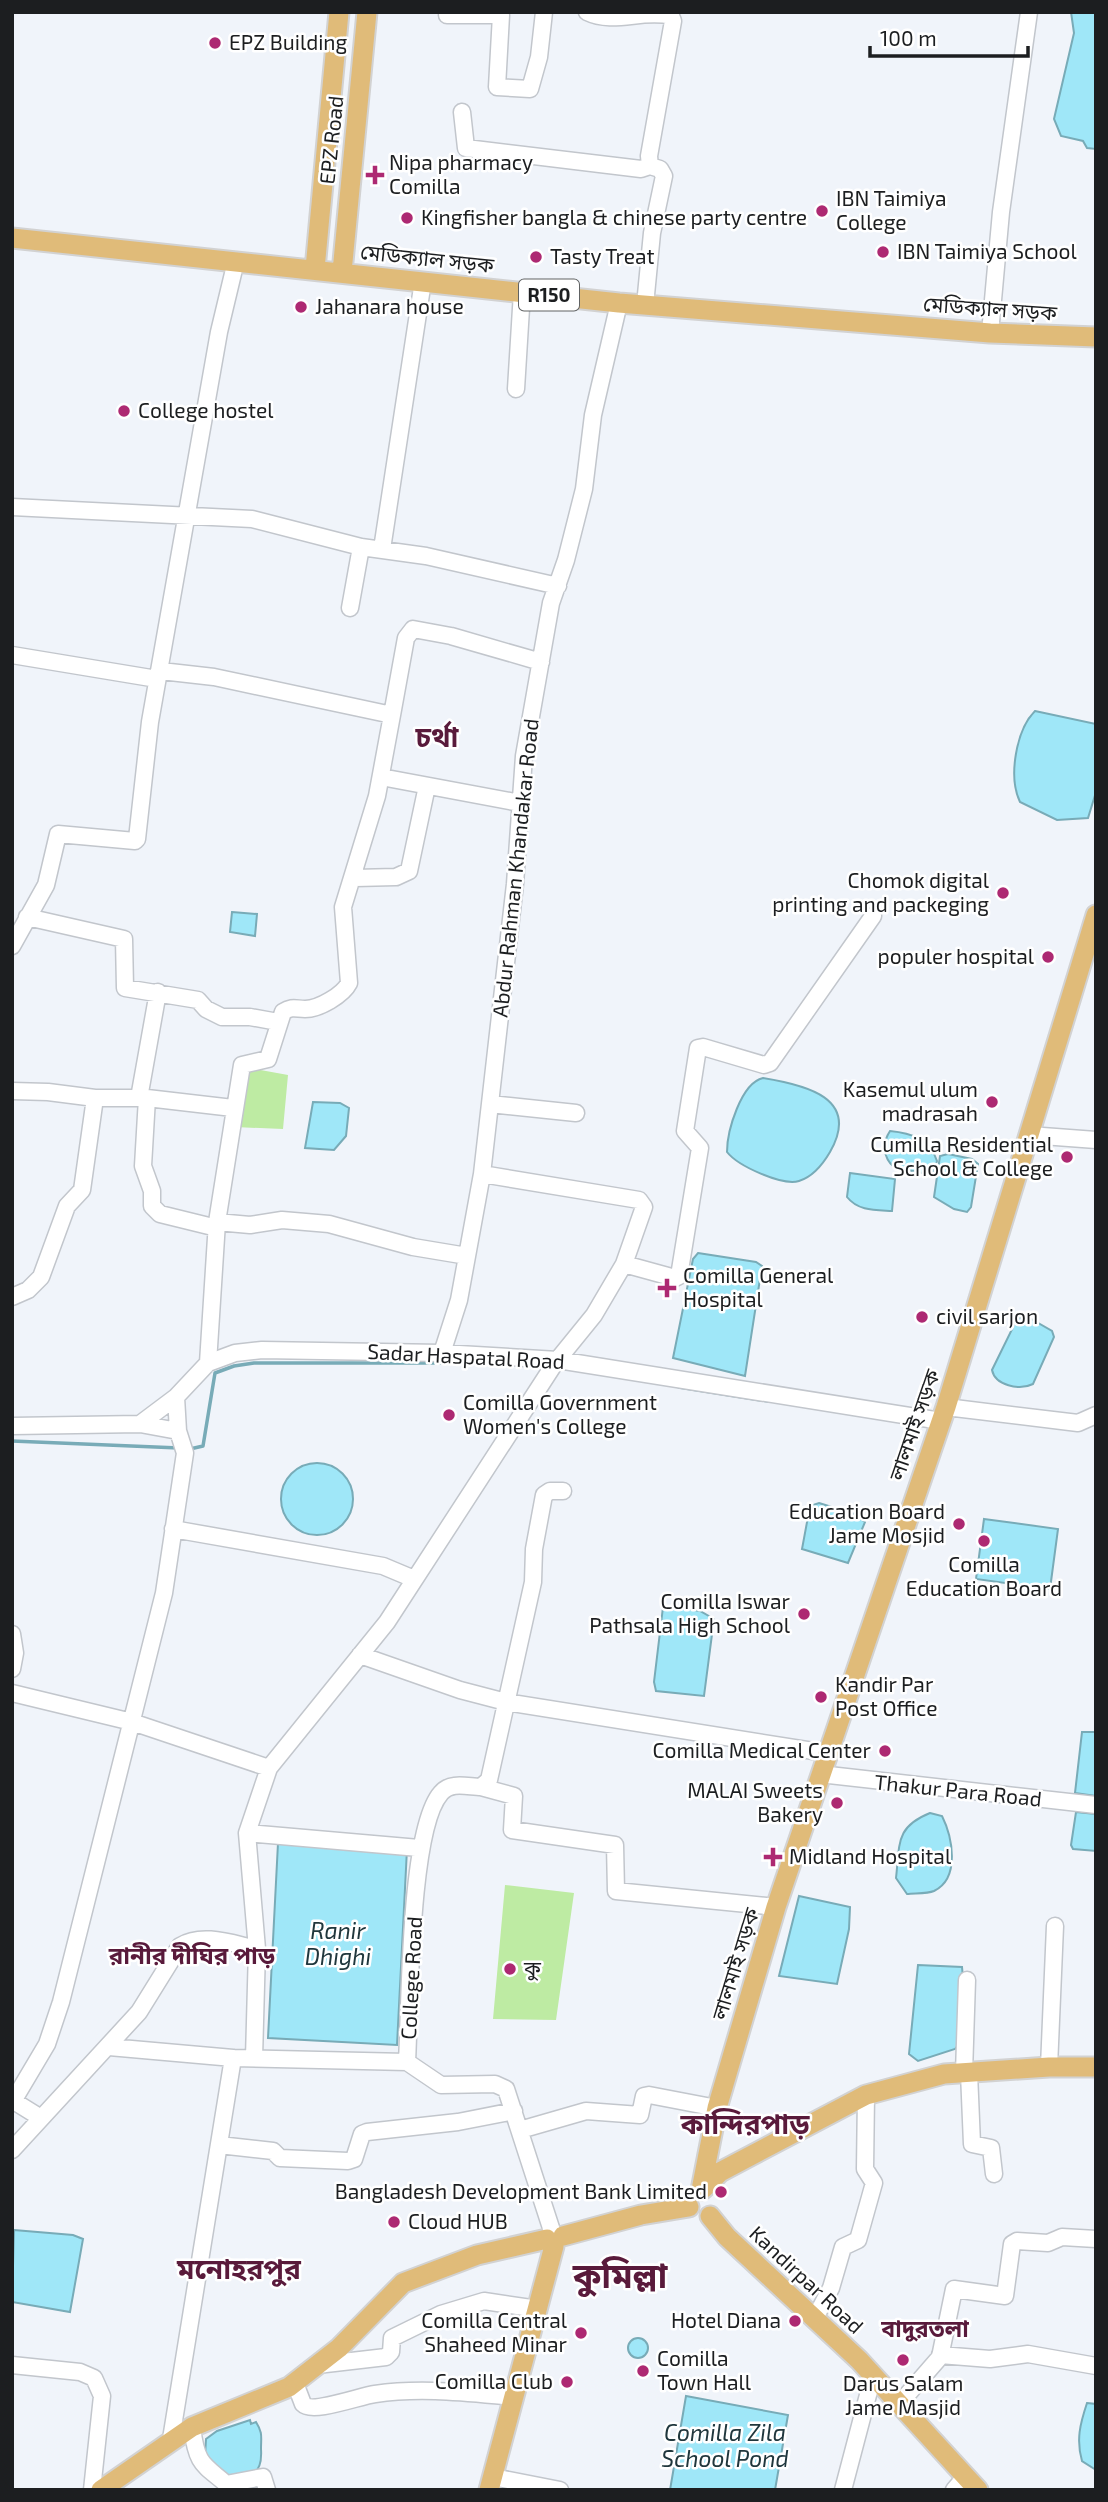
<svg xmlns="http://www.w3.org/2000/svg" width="1108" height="2502" font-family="'Exo 2','Noto Sans Bengali',sans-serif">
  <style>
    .green { fill: #beeba3 }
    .water { fill: #9fe7f8; stroke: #78abb7; stroke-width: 2 }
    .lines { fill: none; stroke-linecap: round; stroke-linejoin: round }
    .stream { stroke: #78abb7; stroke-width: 3.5 }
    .minor-casing { stroke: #c2c6cc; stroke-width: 19 }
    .major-casing { stroke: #d2d2d2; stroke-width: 23 }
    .minor { stroke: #fff; stroke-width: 16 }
    .major { stroke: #e0bb79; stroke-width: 19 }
    .poi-dot { fill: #ad2972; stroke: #fff; stroke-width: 2.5 }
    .labels { text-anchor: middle; stroke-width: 5; stroke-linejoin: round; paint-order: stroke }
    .shield { fill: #fff; stroke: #606263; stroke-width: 2 }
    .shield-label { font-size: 19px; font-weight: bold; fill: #1c1e20 }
    .poi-label { font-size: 21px; fill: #1c1e20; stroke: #fff; text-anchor: start }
    .street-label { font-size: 21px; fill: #1c1e20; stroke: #fff }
    .water-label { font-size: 23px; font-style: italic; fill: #20373d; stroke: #fff }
    .neighbourhood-label { font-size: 23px; font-weight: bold; fill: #591a3b; stroke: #fff }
    .quarter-label { font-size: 24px; font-weight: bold; fill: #591a3b; stroke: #fff }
    .district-label { font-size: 28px; font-weight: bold; fill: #591a3b; stroke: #fff }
    .town-label { font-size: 35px; font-weight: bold; fill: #591a3b; stroke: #fff }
  </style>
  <rect width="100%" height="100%" fill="#f0f4fa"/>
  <path class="green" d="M255,1069L288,1075L283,1129L235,1127L247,1073Z
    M505,1885L574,1893L556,2020L493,2019Z"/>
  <path class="water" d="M1071,12H1096V149L1087,148L1083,141L1061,136L1054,119L1074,33Z
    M1035,711L1096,724V792L1088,818L1057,820L1020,802C1008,777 1016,730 1035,711Z
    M232,912L257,914L255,936L230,932Z
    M763,1078C806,1085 861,1098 830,1152C823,1164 812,1177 799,1181C782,1186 738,1166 727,1152C727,1131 741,1083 763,1078Z
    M313,1102L340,1103L349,1108L346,1136L334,1150L305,1148Z
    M890,1131C911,1133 930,1139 937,1161L932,1175L894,1167C883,1158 882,1143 890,1131Z
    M948,1154L972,1159L978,1164L971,1207L967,1212L954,1209L934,1197L940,1156Z
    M850,1173L895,1179L892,1211C875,1210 858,1211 847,1197Z
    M698,1253L756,1262L762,1266L745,1376L673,1358L693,1259Z
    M1026,1316L1052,1331L1054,1337L1033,1384C1019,1391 995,1385 992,1370L1017,1319Z
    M281 1499a36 36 0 1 1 72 0a36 36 0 1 1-72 0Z
    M819,1503L854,1514L865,1522L848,1563L802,1549L810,1506Z
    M984,1519L1058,1529L1050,1589L976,1579Z
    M669,1606L700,1611L714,1619L704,1696L656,1691L654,1682L663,1607Z
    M1082,1732H1096V1796L1075,1793Z
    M1076,1812L1096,1814V1851L1073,1849L1071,1845Z
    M930,1813L942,1816C952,1836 961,1878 934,1891C927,1894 914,1893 907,1894L896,1878C900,1844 895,1827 930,1813Z
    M278,1843L407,1849L397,2045L268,2038Z
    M799,1896L850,1907L849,1929L837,1984L779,1976Z
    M918,1965L962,1967L963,1978L958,2045L955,2049L918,2061L909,2054Z
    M14,2230L73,2235L83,2239L70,2312L12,2302Z
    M628 2348a10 10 0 1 1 20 0a10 10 0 1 1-20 0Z
    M686,2396L788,2415L775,2490H670Z
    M1087,2403L1096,2404V2470L1082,2461C1076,2440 1080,2424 1087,2403Z
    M250,2420L251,2424L256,2422C263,2433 261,2437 261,2449C263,2480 247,2476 221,2476L205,2456L206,2439L217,2431Z"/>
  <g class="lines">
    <path class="stream" d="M679,1387L768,1401
      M12,1441L179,1448
      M190,1449L203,1446L215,1373L234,1366L254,1363H474"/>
    <defs>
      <path id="minor" d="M587,12C614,25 642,9 671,16L673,21L649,156L650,166L660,169L664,176L652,233L645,305
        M447,15H501L497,87L530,89L539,57L544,12
        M462,112L466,148L641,169L650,166
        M990,333L1001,212L1029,12
        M516,389L522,292
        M12,507L252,519L361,547L426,556L558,586
        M382,549L423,281
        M350,608L361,547
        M12,655L157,679L161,671L214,677L392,715L406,638L413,629L451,636L541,662
        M381,777L520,803
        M355,878L396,877L409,871L427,786
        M27,917L124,939L125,988L198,1000L206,1009L222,1017H250L278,1022
        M12,946L46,885L58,834L135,841L137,839L150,722L219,332L236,261
        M12,1091L48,1092L95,1098H147L233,1108
        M139,1098L158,992
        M147,1098L143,1166L152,1191V1206L160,1214L217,1228
        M490,1104L576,1113
        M1029,1135L1096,1140
        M482,1174L639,1200L644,1207L624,1264
        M217,1222L250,1225L282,1220L329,1224L413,1247L467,1256
        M12,1297L28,1290L41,1277L67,1206L82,1190L95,1098
        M442,1353L459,1300L482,1174L515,884L524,756L551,603L566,560L584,489L593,415L619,303
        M208,1363L217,1222L242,1065L268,1059L283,1012C292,1006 296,1009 305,1009C319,1009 343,995 349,983L343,907L377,796L392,715
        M946,1407L1078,1423L1096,1415
        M140,1424L176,1397L208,1363L235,1353L262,1350L442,1353L558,1360L941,1421
        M12,1426L140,1424L178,1431
        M173,1529L383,1566L414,1579
        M12,1634L15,1653L12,1669
        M360,1655L460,1690L506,1702L826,1753
        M12,1693L132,1722L269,1768
        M820,1774L1096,1805
        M481,1787L514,1796L512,1830L615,1845L616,1891L776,1907
        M247,1833L419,1848
        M109,2047L233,2058L407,2062
        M254,2058L257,1949
        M1049,2067L1055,1926
        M964,2073L967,1980
        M969,2073L972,2144L991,2148L994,2174
        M12,2100L41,2118
        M12,2103L47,2044L61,2002L164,1593L185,1453L178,1431L176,1397
        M520,2130L586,2111L640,2115L644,2096L649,2095L717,2108
        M219,2145L273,2151L280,2158L348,2161L354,2159L362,2134L367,2132L458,2122L514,2111
        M12,2150L139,2012L180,1946C203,1932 233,1944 257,1949L247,1833L269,1768L387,1622L555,1363L594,1315L624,1264L675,1278L679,1276L700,1148L685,1131L698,1048L703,1047L764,1065L770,1063L873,916
        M552,2231L506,2089L495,2084L441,2085L407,2062C410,2007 409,1829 441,1793C451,1781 468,1787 481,1787L489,1780L533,1582L534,1549L544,1495L550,1491H563
        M815,2318L831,2288L843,2247L858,2240L874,2183L865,2169L866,2095
        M940,2355L990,2359L1028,2354L1096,2366
        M12,2365L80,2372L94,2378L102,2396L92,2490
        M317,2365L386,2357L391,2352L392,2338L441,2314L484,2301L538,2309
        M295,2383L303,2404C312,2414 360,2396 375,2394C422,2387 468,2393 515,2397
        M900,2403L940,2357L954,2289L1005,2296L1012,2244L1017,2241L1048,2243L1062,2237L1096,2239
        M192,2427C197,2469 205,2464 233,2490
        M171,2439L233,2058
        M493,2477L560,2490
        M226,2484L263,2477L267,2490
        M843,2490L873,2376
        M954,2490L966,2476"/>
      <path id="major" d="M12,238L619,303L990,333L1096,337
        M315,269L339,12
        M342,272L367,12
        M703,2189L720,2172L866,2095L944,2074L1049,2067H1096
        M701,2190L717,2108L776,1907L946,1407L1096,915
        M710,2216L727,2237L859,2360L978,2490
        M563,2236L641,2215L689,2207
        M101,2490L192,2427L289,2387L339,2348L403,2283L477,2255L547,2239
        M489,2490L554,2246"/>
    </defs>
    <use href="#minor" class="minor-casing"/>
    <use href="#major" class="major-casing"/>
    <use href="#minor" class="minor"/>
    <use href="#major" class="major"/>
  </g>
  <g class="poi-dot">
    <circle cx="215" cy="43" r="7"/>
    <path d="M371.5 164.5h7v7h7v7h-7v7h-7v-7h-7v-7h7z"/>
    <circle cx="822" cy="211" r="7"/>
    <circle cx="407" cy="218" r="7"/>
    <circle cx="883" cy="252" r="7"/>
    <circle cx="536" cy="257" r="7"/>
    <circle cx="301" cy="307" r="7"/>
    <circle cx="124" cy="411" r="7"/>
    <circle cx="1003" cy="893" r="7"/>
    <circle cx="1048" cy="957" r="7"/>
    <circle cx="992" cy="1102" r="7"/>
    <circle cx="1067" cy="1157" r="7"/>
    <path d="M663.5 1277.5h7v7h7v7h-7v7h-7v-7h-7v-7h7z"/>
    <circle cx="922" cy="1317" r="7"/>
    <circle cx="449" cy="1415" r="7"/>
    <circle cx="959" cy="1524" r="7"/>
    <circle cx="984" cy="1541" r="7"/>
    <circle cx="804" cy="1614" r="7"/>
    <circle cx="821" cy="1697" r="7"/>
    <circle cx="885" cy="1751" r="7"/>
    <circle cx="837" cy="1803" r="7"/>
    <path d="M769.5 1846.5h7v7h7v7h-7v7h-7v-7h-7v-7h7z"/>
    <circle cx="510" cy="1969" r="7"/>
    <circle cx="721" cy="2192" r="7"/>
    <circle cx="394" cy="2222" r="7"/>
    <circle cx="795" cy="2321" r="7"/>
    <circle cx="581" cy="2333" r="7"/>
    <circle cx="903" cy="2360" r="7"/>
    <circle cx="643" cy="2371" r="7"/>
    <circle cx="567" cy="2382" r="7"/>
  </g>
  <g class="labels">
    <rect class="shield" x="519" y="279.5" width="60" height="31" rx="5"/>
    <g class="shield-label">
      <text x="549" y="302">R150</text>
    </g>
    <g class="poi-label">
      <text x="229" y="50">EPZ Building</text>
      <text x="389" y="170">Nipa pharmacy<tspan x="389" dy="24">Comilla</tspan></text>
      <text x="836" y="206">IBN Taimiya<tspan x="836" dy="24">College</tspan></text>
      <text x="421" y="225">Kingfisher bangla &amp; chinese party centre</text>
      <text x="897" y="259">IBN Taimiya School</text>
      <text x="550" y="264">Tasty Treat</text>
      <text x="315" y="314">Jahanara house</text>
      <text x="138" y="418">College hostel</text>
      <text x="989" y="888" text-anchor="end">Chomok digital<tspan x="989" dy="24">printing and packeging</tspan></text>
      <text x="1034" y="964" text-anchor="end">populer hospital</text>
      <text x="978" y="1097" text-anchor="end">Kasemul ulum<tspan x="978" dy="24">madrasah</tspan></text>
      <text x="1053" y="1152" text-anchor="end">Cumilla Residential<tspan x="1053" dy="24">School &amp; College</tspan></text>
      <text x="683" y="1283">Comilla General<tspan x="683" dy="24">Hospital</tspan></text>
      <text x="936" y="1324">civil sarjon</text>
      <text x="463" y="1410">Comilla Government<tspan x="463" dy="24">Women's College</tspan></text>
      <text x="945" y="1519" text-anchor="end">Education Board<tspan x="945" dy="24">Jame Mosjid</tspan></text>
      <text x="984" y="1572" text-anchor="middle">Comilla<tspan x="984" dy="24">Education Board</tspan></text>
      <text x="790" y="1609" text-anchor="end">Comilla Iswar<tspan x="790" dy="24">Pathsala High School</tspan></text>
      <text x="835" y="1692">Kandir Par<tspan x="835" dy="24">Post Office</tspan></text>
      <text x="871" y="1758" text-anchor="end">Comilla Medical Center</text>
      <text x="823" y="1798" text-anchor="end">MALAI Sweets<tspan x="823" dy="24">Bakery</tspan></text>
      <text x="789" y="1864">Midland Hospital</text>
      <text x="524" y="1976">কু</text>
      <text x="707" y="2199" text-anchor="end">Bangladesh Development Bank Limited</text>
      <text x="408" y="2229">Cloud HUB</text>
      <text x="567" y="2328" text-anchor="end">Comilla Central<tspan x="567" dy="24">Shaheed Minar</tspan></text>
      <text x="781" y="2328" text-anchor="end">Hotel Diana</text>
      <text x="657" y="2366">Comilla<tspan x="657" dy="24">Town Hall</tspan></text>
      <text x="553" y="2389" text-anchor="end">Comilla Club</text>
      <text x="903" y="2391" text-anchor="middle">Darus Salam<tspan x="903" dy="24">Jame Masjid</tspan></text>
    </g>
    <g class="street-label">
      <text transform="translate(332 140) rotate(-84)" y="7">EPZ Road</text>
      <text transform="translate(427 259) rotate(6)" y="7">মেডিক্যাল সড়ক</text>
      <text transform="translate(990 309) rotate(4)" y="7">মেডিক্যাল সড়ক</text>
      <text transform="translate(516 868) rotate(-84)" y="7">Abdur Rahman Khandakar Road</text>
      <text transform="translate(466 1357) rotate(3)" y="7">Sadar Haspatal Road</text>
      <text transform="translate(915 1425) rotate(-71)" y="7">লালমাই সড়ক</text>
      <text transform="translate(958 1791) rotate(6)" y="7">Thakur Para Road</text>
      <text transform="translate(736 1964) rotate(-73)" y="7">লালমাই সড়ক</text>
      <text transform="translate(412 1978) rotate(-87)" y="7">College Road</text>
      <text transform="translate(806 2280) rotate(43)" y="7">Kandirpar Road</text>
    </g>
    <g class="water-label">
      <text x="338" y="1939">Ranir<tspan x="338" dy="26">Dhighi</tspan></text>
      <text x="725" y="2441">Comilla Zila<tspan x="725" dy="26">School Pond</tspan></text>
    </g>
    <g class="neighbourhood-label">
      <text x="925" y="2337">বাদুরতলা</text>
    </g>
    <g class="quarter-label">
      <text x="192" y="1964">রানীর দীঘির পাড়</text>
    </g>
    <g class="district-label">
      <text x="437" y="747">চর্থা</text>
      <text x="745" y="2134">কান্দিরপাড়</text>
      <text x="239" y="2279">মনোহরপুর</text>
    </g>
    <g class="town-label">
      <text x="620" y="2288">কুমিল্লা</text>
    </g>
  </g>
  <rect width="1108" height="2502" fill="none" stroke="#1c1e20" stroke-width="28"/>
  <path d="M870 46v10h158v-10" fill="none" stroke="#1c1e20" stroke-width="3.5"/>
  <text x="880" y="46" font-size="21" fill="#1c1e20" stroke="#ffffff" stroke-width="5" paint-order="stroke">100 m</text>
</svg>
